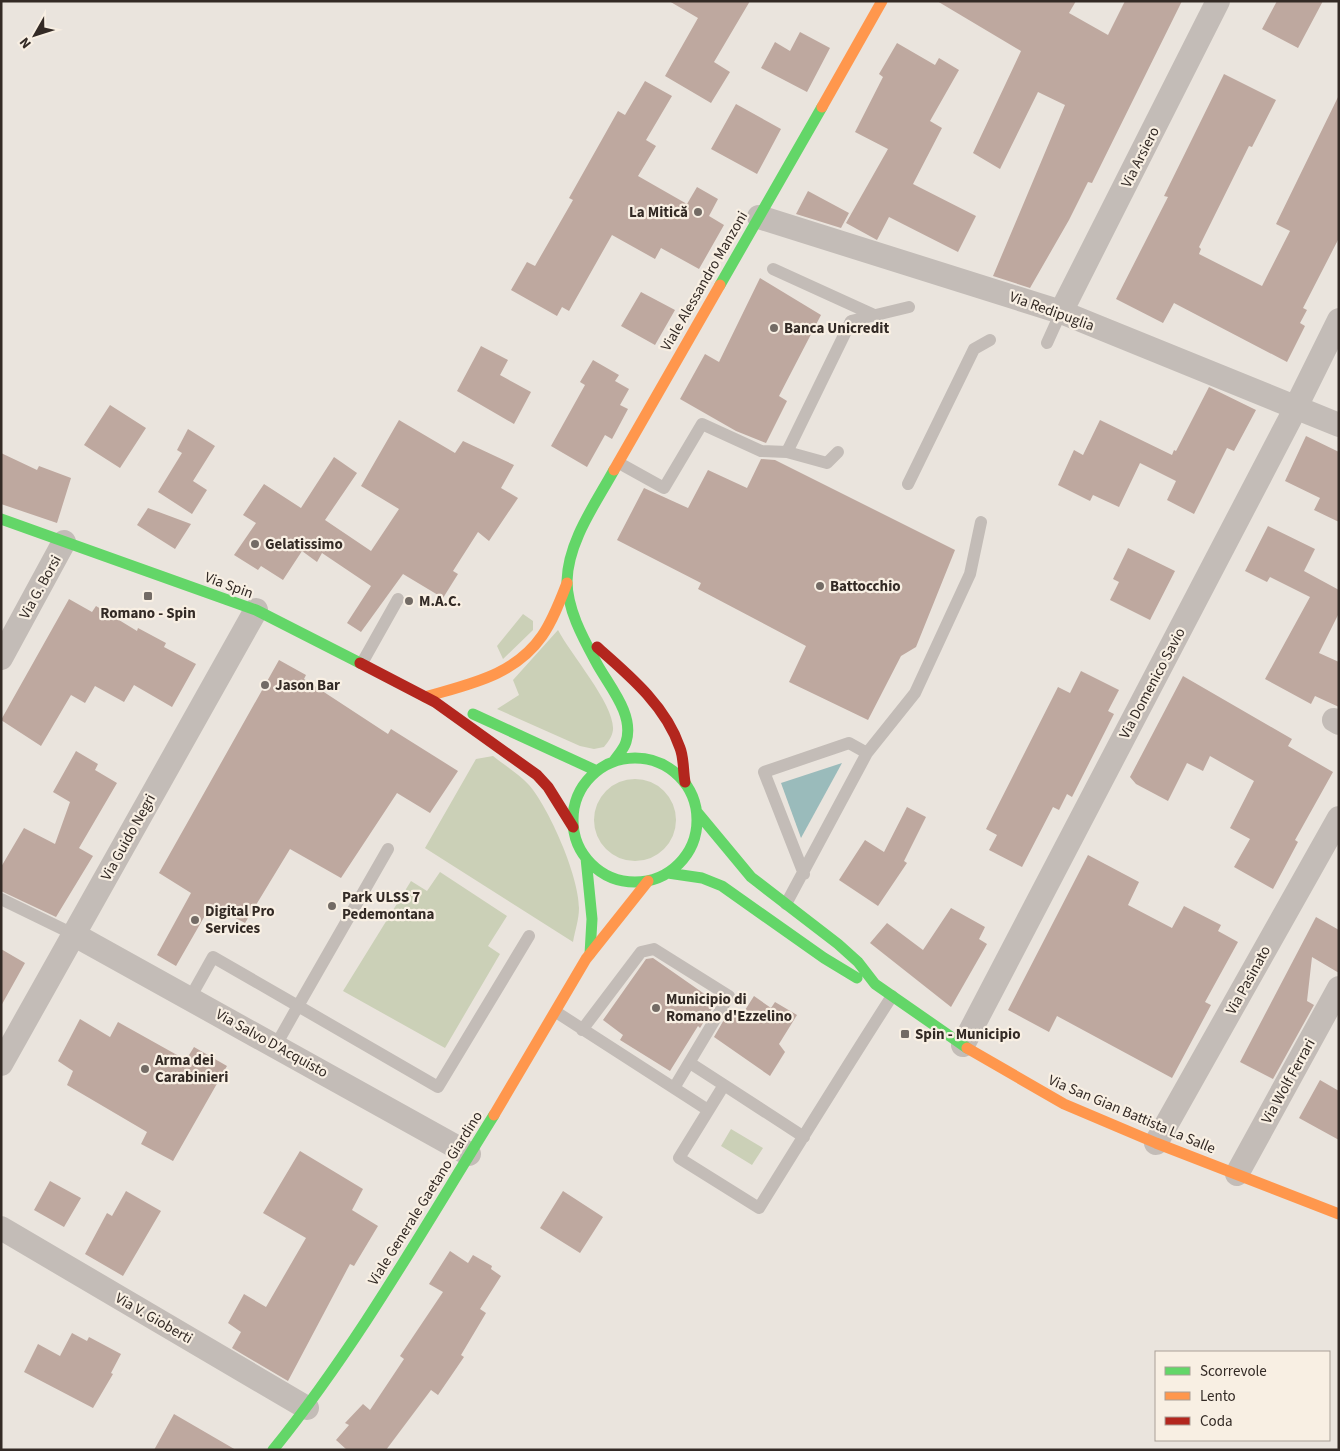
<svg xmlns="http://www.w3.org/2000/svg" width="1340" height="1451" font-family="'Source Sans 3',sans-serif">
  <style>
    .green { fill: #cbd0b7 }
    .water { fill: #9abbbb }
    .building { fill: #bea89f }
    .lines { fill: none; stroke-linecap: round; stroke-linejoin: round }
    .lane { stroke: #c3bcb7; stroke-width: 12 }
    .street { stroke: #c3bcb7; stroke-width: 24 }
    .fast { stroke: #63d668; stroke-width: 11 }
    .slow { stroke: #ff974d; stroke-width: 11 }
    .jam { stroke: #b3261e; stroke-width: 11 }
    .poi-dot { fill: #736b65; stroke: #f8efe3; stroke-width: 2 }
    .labels { text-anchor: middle; stroke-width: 4.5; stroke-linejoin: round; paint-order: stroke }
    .street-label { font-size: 15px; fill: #332a25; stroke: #f8efe3 }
    .poi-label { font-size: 15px; font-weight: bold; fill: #332a25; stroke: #f8efe3; text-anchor: start }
  </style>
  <rect width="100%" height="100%" fill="#eae4dd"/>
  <path class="green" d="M523,614L533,621V630L503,659L497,646Z
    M558,630C571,655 615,705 613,730C612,737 608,742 604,747L594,749L580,746L497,709L519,695L513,680Z
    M493,756C504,765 519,774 529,785C549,808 579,876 579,908C579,919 575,931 573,942L425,848L476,759Z
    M594 820a41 41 0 1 1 82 0a41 41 0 1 1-82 0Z
    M440,872L507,916L488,946L500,954L445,1048L343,991L411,881L427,891Z
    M731,1129L763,1148L752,1165L721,1146Z"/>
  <path class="water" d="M842,763L801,838L781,783Z"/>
  <path class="building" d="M669,1H750L714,62L730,72L711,103L665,76L698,18Z
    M937,1H1076L1069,13L1108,35L1125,1H1182L1092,183L1088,182L1069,220L1030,288L993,276L1065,105L1038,92L1000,169L973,153L1021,51Z
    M1277,1H1323L1298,48L1262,29Z
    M800,32L830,48L807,92L761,68L775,42L790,51Z
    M897,43L935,65L939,58L959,70L930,121L942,128L913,184L976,216L958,252L889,217L877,240L846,223L888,149L855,132L883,77L879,74Z
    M1224,74L1276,100L1252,147L1249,146L1199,247L1201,249L1199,254L1262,286L1290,231L1276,224L1339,95V238L1303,308L1307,310L1300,323L1305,326L1287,362L1174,303L1163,323L1116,299L1168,197L1164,196Z
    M645,81L672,96L646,140L656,146L638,176L687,204L697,187L718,199L709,216L724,225L699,269L661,248L655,259L612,235L569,311L562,307L557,316L511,290L527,262L535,266L573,200L569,198L618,111L625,115Z
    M736,104L781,129L757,174L711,149Z
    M808,191L849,213L841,228L796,214Z
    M760,278L821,315L779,396L787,401L766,443L736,431L680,399L705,354L719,362Z
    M641,292L675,310L655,345L621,326Z
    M481,346L508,360L500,375L531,392L514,424L457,391Z
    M593,360L619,375L615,381L629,389L620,405L628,409L612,439L605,435L587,467L551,446L585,385L580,382Z
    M1209,387L1256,410L1234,451L1227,448L1194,514L1167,500L1176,481L1140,463L1119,507L1093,495L1090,501L1058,485L1074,450L1083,455L1100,420L1172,455L1174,450L1176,451Z
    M110,405L146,428L120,468L84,445Z
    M399,420L455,453L463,441L514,465L501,488L518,498L489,541L478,532L453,571L458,574L443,598L403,574L361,632L347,623L371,586L322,553L317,562L302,551L283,580L261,566L258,570L234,555L256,523L243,515L264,484L301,508L334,457L357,473L325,520L371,551L399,509L361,486Z
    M188,429L215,446L193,481L207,490L192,514L158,492L182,453L177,450Z
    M1306,436L1339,452V522L1314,510L1320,498L1285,481Z
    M1,453L37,470L39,466L71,478L57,523L1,504Z
    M761,459L775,460L955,550L916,647L901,656L868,720L789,682L806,646L698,589L701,583L617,540L644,488L688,508L708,470L747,488Z
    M148,508L191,524L175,549L137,525Z
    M1268,526L1315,549L1304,571L1339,590V613L1319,653L1339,662V707L1315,696L1311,704L1265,679L1310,597L1270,577L1267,582L1245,571Z
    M1128,548L1175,571L1150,620L1110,600L1119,582L1113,579Z
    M69,599L92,612L96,606L137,631L138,628L166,643L164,647L196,664L172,707L134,685L124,702L95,686L85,703L71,695L41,746L1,720Z
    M279,660L306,675L304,679L388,734L391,729L458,771L430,813L397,793L341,878L290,849L245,923L211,905L176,966L157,955L191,893L159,873Z
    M1081,671L1119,690L1108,711L1114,714L1072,797L1067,794L1059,810L1053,807L1022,867L989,850L997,835L986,829L1058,687L1070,693Z
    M1183,676L1292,739L1288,746L1333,772L1295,840L1298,842L1273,889L1234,867L1250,839L1230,828L1254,781L1210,756L1203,771L1187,763L1168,801L1136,784L1130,777Z
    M76,751L98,764L95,770L117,783L79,848L93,856L56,917L1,891V867L24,828L55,844L70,802L53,792Z
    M907,807L926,817L904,861L907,863L878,906L839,880L865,840L884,852Z
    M1088,855L1139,882L1128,905L1172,928L1184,906L1221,925L1218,931L1238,942L1205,1002L1211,1005L1172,1078L1057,1016L1049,1032L1008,1010Z
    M951,908L985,927L979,939L987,944L951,1007L870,943L887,923L923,950Z
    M1316,917L1339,930V973L1312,957L1307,1001L1314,1005L1273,1079L1240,1062Z
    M1,949L25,963L1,1006Z
    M653,958L716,1002L700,1028L698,1026L670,1071L620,1040L623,1035L603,1020L646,959Z
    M754,996L771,1008L775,1002L797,1015L779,1044L785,1052L770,1076L714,1037L729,1011L740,1018Z
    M80,1019L110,1037L118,1022L186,1060L194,1047L227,1066L173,1161L141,1144L147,1132L67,1085L73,1071L58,1061Z
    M1320,1080L1339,1091V1140L1299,1118Z
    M300,1151L363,1189L352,1210L378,1226L354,1266L350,1264L288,1381L232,1348L241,1332L228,1323L244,1294L266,1307L306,1238L263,1213Z
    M50,1181L81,1198L64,1227L34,1210Z
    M126,1191L161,1211L123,1276L85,1254L107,1213L112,1216Z
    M563,1191L603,1217L580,1253L540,1228Z
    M450,1251L468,1263L473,1255L492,1266L491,1269L501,1276L480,1309L486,1313L461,1355L464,1357L438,1395L431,1390L386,1450H347L336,1440L349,1425L345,1423L363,1404L370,1410L404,1359L400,1356L443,1292L429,1284Z
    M72,1333L87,1341L89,1337L121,1354L111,1373L113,1374L93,1408L24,1372L38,1344L60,1356Z
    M174,1414L236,1450H154Z"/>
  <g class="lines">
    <path class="lane" d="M773,269L874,315
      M1047,343L1061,312
      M787,452L851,321L909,307
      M619,463L664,488L702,424L761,451L787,452L827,463L838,452
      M908,484L974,349L990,340
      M362,663L398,599
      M804,874L764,772L849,743L867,753
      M1,899L73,934
      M786,904L867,753L915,693L970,574L981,522
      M190,998L213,957L298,1006L388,849
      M556,1012L708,1110
      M582,1030L641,952L654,949L729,996L674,1088
      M276,1045L298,1006L438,1087L529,936
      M690,1063L724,1085
      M804,1137L724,1085L679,1158L759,1208C803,1137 847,1066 892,996"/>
    <path class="street" d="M759,217L1061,312L1339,425
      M1061,312L1218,1
      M1,658L64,542
      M1334,720L1339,723
      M73,934L469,1154
      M963,1045L1290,419L1339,320
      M1,1064L256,610
      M1156,1143L1339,818
      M1237,1174L1339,988
      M1,1228L307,1408"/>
    <path class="fast" d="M720,285L822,107
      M1,519L256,610L360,663
      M473,714L597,771
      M573 820a62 62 0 1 1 124 0a62 62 0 1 1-124 0Z
      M614,761C618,755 624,749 626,742C635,714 608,685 596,662C583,638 567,609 567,581C568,541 596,503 614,470
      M697,812L751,877L838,944L858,962L875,984L967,1048
      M586,858L592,919L590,954
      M668,873L702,878L722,886L824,958L857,978
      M273,1450C357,1346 423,1229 494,1115"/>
    <path class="slow" d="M822,107L882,1
      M614,470L720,285
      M425,697C469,684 514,676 542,636C553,620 560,601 567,583
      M967,1048L1064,1104L1156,1143L1339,1214
      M494,1115L586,959L648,881"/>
    <path class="jam" d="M597,647C629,675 666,706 680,748C684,758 683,771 685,782
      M360,663L435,702L537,775L548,787L573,827"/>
  </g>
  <g class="poi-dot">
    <circle cx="698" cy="212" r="5"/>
    <circle cx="774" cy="328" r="5"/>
    <circle cx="255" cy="544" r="5"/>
    <circle cx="820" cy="586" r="5"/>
    <rect x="143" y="591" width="10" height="10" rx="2.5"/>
    <circle cx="409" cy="601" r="5"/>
    <circle cx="265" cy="685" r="5"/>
    <circle cx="332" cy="906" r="5"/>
    <circle cx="195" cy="920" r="5"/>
    <circle cx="656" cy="1008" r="5"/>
    <rect x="900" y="1029" width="10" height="10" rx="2.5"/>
    <circle cx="145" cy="1069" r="5"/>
  </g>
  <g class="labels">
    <g class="street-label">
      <text transform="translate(1140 157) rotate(-63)" y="5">Via Arsiero</text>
      <text transform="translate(704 281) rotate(-60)" y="5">Viale Alessandro Manzoni</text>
      <text transform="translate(1052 311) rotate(20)" y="5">Via Redipuglia</text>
      <text transform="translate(229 585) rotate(20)" y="5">Via Spin</text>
      <text transform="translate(40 587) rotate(-61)" y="5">Via G. Borsi</text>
      <text transform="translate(1152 683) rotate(-62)" y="5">Via Domenico Savio</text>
      <text transform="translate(128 837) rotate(-61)" y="5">Via Guido Negri</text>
      <text transform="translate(1248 980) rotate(-61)" y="5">Via Pasinato</text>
      <text transform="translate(272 1043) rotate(29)" y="5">Via Salvo D'Acquisto</text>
      <text transform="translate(1288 1081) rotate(-61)" y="5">Via Wolf Ferrari</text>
      <text transform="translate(1132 1114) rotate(23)" y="5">Via San Gian Battista La Salle</text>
      <text transform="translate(425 1198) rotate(-58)" y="5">Viale Generale Gaetano Giardino</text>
      <text transform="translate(154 1318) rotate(30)" y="5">Via V. Gioberti</text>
    </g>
    <g class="poi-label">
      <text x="688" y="217" text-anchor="end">La Mitică</text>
      <text x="784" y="333">Banca Unicredit</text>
      <text x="265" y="549">Gelatissimo</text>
      <text x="830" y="591">Battocchio</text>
      <text x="419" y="606">M.A.C.</text>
      <text x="148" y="618" text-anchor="middle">Romano - Spin</text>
      <text x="275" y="690">Jason Bar</text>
      <text x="342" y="902">Park ULSS 7<tspan x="342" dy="17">Pedemontana</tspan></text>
      <text x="205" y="916">Digital Pro<tspan x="205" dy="17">Services</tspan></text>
      <text x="666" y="1004">Municipio di<tspan x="666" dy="17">Romano d'Ezzelino</tspan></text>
      <text x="915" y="1039">Spin - Municipio</text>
      <text x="155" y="1065">Arma dei<tspan x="155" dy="17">Carabinieri</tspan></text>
    </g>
  </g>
  <rect width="1340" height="1451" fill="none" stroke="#332a25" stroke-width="5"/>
  <rect x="1155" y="1351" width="175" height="90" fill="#f8efe3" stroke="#a9a097"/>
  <rect x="1165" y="1367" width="25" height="8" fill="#63d668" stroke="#a9a097"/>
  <text x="1200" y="1376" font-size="15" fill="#332a25">Scorrevole</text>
  <rect x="1165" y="1392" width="25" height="8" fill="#ff974d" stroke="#a9a097"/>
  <text x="1200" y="1401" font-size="15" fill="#332a25">Lento</text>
  <rect x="1165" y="1417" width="25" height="8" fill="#b3261e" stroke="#a9a097"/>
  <text x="1200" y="1426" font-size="15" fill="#332a25">Coda</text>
  <g transform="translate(35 35) rotate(231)" stroke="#f8efe3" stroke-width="4" paint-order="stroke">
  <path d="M0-4L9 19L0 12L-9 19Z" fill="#332a25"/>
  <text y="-8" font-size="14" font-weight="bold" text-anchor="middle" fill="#332a25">N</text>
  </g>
</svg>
